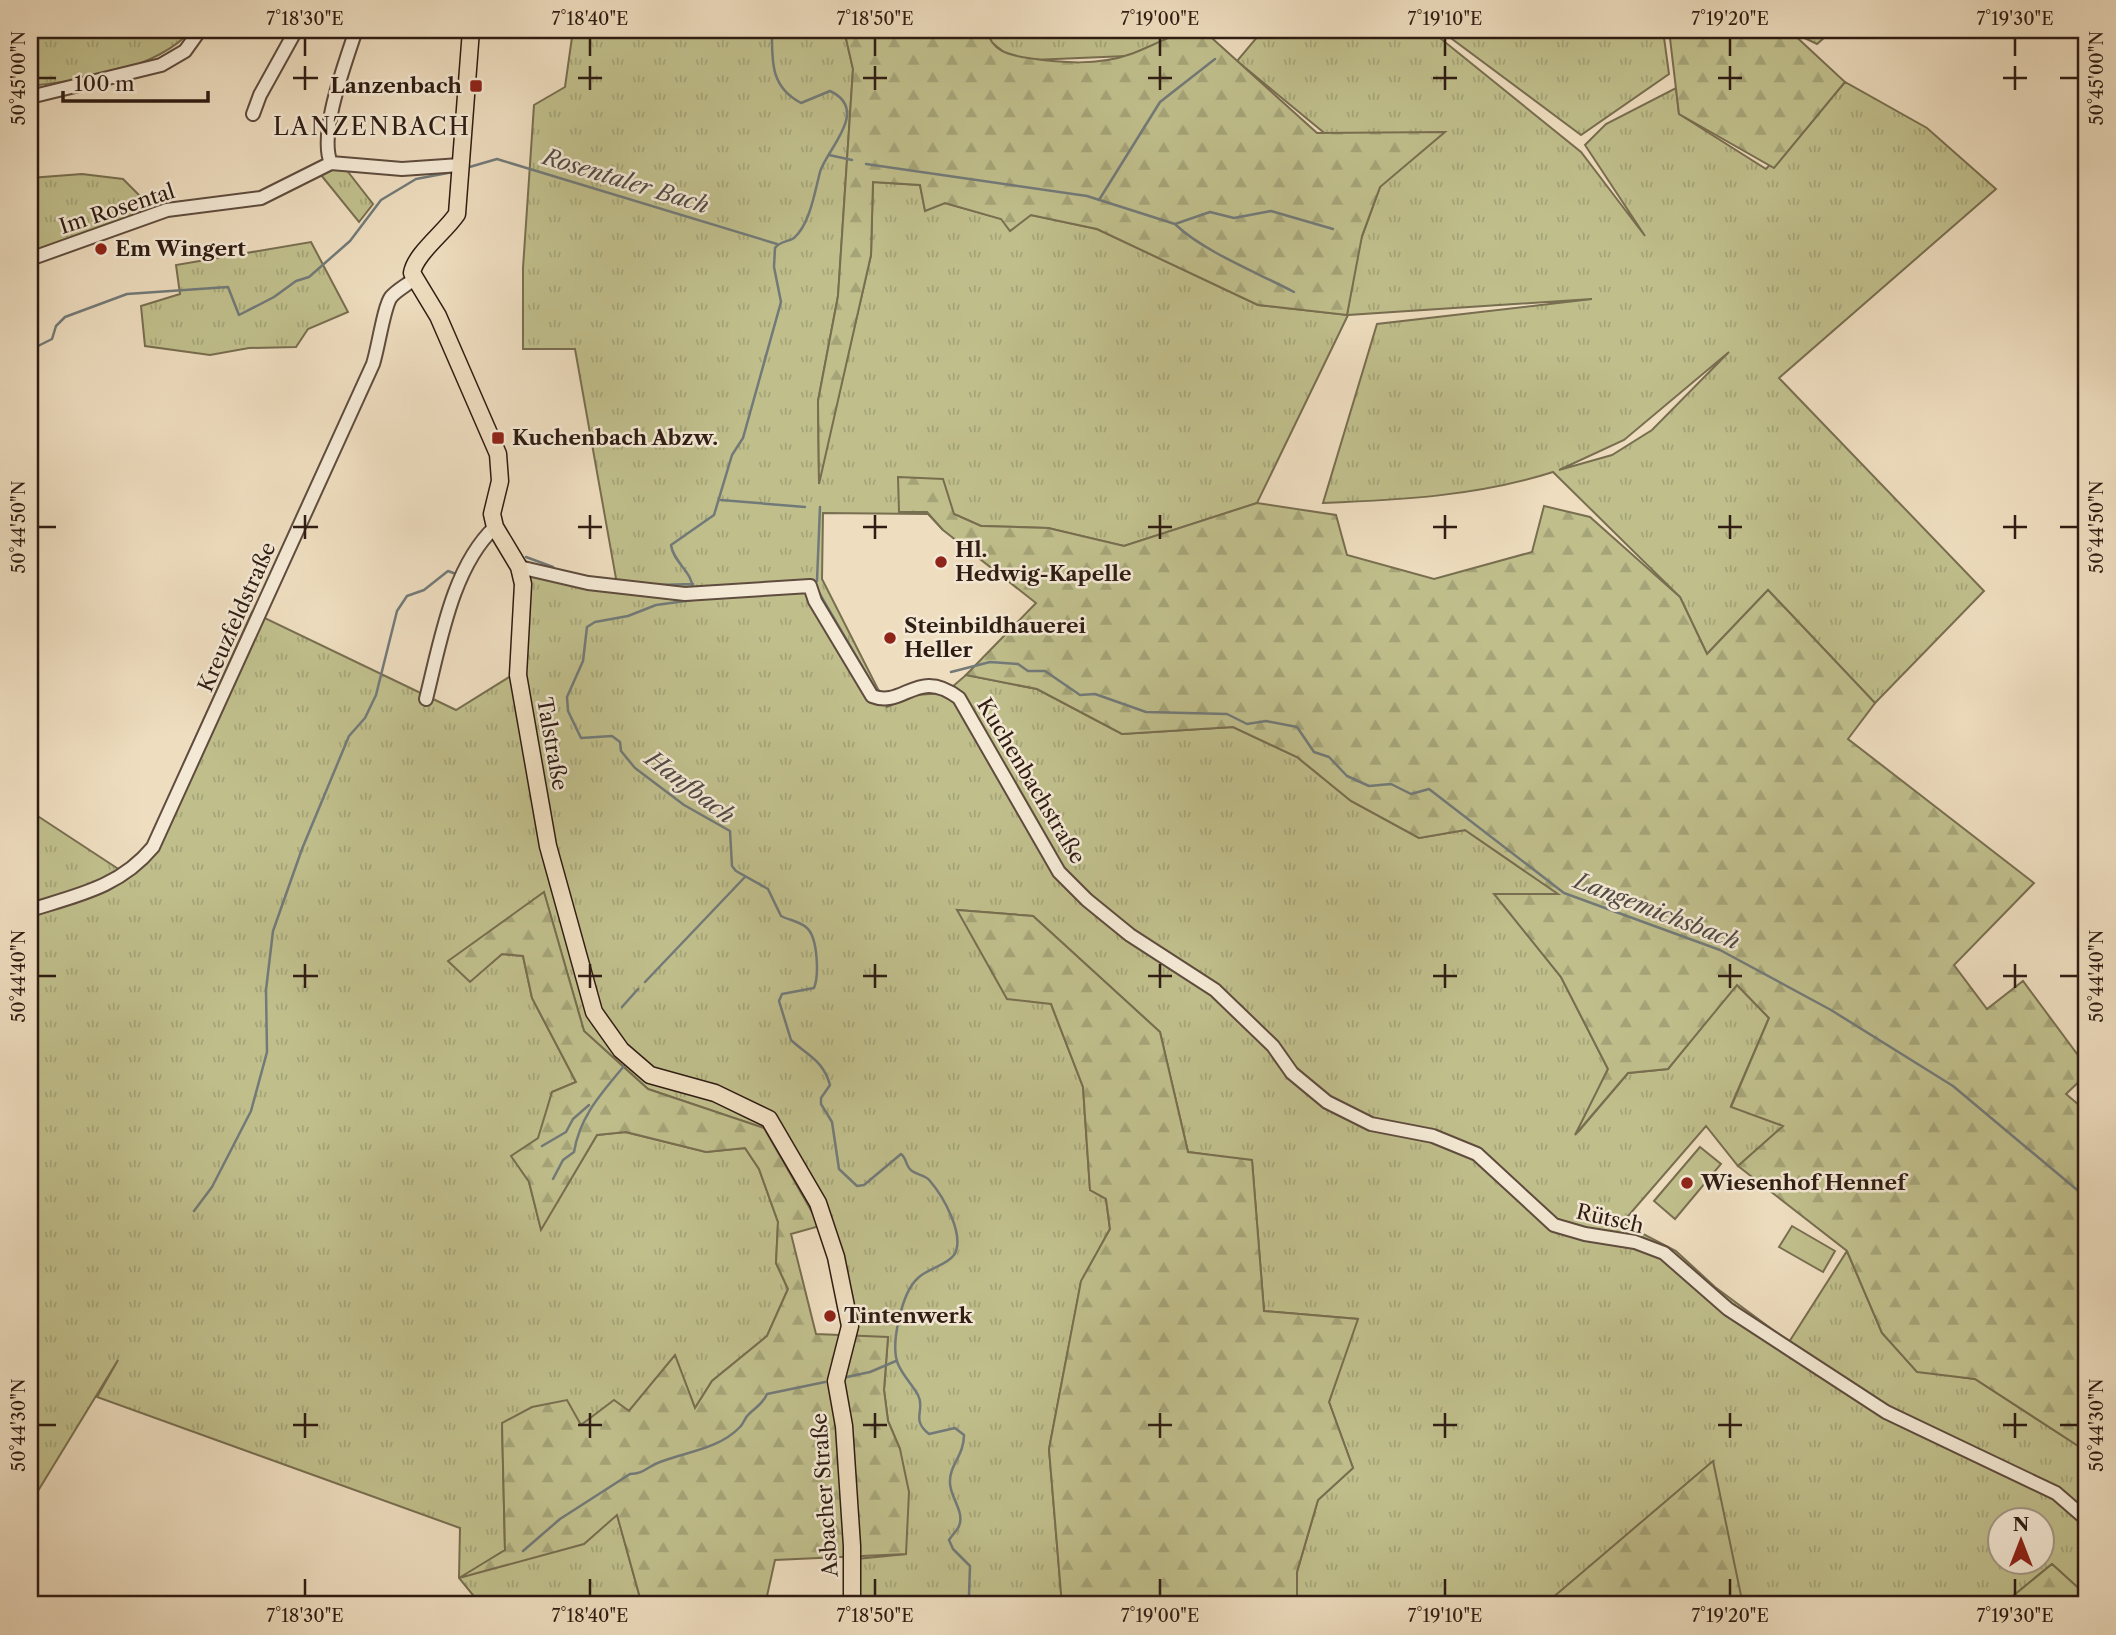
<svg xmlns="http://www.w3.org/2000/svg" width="2116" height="1635" font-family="'Libre Caslon Text',serif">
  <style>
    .grass { fill: url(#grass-tufts); stroke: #786e50; stroke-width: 2; fill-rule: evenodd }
    .forest { fill: url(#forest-firs); stroke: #786e50; stroke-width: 2 }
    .pitch { fill: #c0bf8c; stroke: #786e50; stroke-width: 2 }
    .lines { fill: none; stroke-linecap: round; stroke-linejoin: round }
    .stream { stroke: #727a79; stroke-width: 2.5 }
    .minor-casing { stroke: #5f4c3e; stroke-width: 16 }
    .major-casing { stroke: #2f1c13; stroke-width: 19 }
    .minor { stroke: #f4e9d5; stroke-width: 12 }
    .major { stroke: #eeddbf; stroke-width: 16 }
    .ticks { fill: none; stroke: #2f1c13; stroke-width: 2.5 }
    .poi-dot { fill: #8f2418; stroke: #f4e9d5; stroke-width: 2.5 }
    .labels { text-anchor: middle; stroke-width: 5; stroke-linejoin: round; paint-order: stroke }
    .poi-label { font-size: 21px; font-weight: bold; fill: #2f1c13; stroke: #f4e9d5; text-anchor: start }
    .street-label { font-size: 21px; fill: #2f1c13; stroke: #f4e9d5 }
    .water-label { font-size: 23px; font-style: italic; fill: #514b46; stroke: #f4e9d5 }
    .quarter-label { font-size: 24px; letter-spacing: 2px; fill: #2f1c13; stroke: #f4e9d5 }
    .neatline { fill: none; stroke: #2f1c13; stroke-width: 2.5 }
    .ticks-label { font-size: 18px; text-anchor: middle; fill: #2f1c13 }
  </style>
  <defs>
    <pattern id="grass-tufts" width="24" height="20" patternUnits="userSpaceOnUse" patternTransform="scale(1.75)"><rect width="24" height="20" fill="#c0bf8c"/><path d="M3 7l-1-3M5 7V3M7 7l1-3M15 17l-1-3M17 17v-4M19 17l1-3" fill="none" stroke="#a5a478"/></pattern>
    <pattern id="forest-firs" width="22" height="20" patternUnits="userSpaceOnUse" patternTransform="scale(1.75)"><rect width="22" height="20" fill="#c0bf8c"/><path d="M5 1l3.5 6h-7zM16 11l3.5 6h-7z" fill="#a5a478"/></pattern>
  </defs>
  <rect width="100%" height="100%" fill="#eeddbf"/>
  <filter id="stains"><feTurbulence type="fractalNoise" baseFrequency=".00286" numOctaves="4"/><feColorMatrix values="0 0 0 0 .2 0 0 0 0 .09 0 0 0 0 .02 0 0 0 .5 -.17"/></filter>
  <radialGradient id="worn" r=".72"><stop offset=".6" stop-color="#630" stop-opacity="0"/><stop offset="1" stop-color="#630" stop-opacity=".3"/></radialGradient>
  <path class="grass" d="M30,30H192C154,71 83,80 30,86Z
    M573,30H844L853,69L838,296L818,401L819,480L871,255L873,182L920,185L925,210L945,203L1002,219L1031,215L1097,229L1258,305L1347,315L1359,245L1380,187L1328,136L1237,61L1263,30H1430L1581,152L1645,236L1585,145L1606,124L1676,88L1679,114L1766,169L1845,82L1927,128L1996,189L1779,378L1984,591L1875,703L1768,590L1707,654L1680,597L1553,472C1478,496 1400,500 1323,503L1377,324L1592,299L1348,315L1257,503L1124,546L1048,528L981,526L954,514L927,512L943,530L928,514L823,513L822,579L887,707L915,695L945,693L966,675L1037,689L1122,734L1233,727L1297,757L1351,801L1419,838L1465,830L1560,895L1495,894L1561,977L1608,1069L1578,1132L1628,1073L1668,1069L1736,984L1769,1018L1731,1106L1784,1126L1738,1166L1706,1126L1622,1223L1676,1251L1715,1287L1789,1342L1847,1251L1882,1333L1917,1371L1975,1379L2086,1451V1595L2052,1564L2002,1605H1742L1712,1462L1545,1605H1297V1572L1318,1500L1353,1468L1329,1402L1357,1319L1264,1311L1252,1161L1188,1152L1160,1032L1033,916L958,910L1051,1004L1083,1087L1090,1190L1106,1199L1110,1229L1081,1282L1049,1449L1062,1605H845L856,1559L906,1554L900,1449L888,1421L884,1390L888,1337H851L820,1226L764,1128L648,1089L584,1031L544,893L470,981L502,954L523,956L532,998L576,1082L552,1092L529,1182L541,1229L597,1135L625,1132L706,1152L745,1148L759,1169L778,1222L776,1263L788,1289L767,1336L712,1381L695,1408L675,1356L629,1411L614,1401L581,1425L502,1423L505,1550L462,1577L617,1514L642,1605H481L459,1578L460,1528L97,1397L118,1360L30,1504V811L123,872L145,850L252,612L456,710L514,674L516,571L617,584L575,349H523V268L534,105L565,87ZM1729,352L1652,430L1612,455L1559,470L1624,440ZM2000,1520H2042V1562H2000Z
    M987,30H1171L1177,35L1127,56L1032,60L1007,55L989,40Z
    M1440,30H1663L1669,74L1581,135Z
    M1744,30H1833L1817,44L1790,31Z
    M345,168L373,204L359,222L321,175L327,169Z
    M82,174L123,179L154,210L30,254V178Z
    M311,242L348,312L308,329L296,347L249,348L210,355L145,346L141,306L180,294L176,265Z"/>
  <path class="forest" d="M844,30H987C991,51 1009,55 1028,58C1062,63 1097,66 1131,54C1154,46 1177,30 1203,30L1317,133L1445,132L1380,187L1362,236L1347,315L1258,305L1097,229L1031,215L1010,231L1001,219L945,203L925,211L920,185L873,182L871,255L819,484L818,401L838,296L853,69Z
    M1669,30L1790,31L1845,82L1774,168L1679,114Z
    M898,477L943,479L954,514L981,526L1048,528L1124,546L1257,503L1336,515L1347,555L1434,579L1532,552L1544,506L1590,517L1680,597L1707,654L1768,590L1875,703L1848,739L2034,883L1954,965L1987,1009L2023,981L2086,1066V1075L2066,1094L2086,1111V1451L1975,1379L1917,1372L1882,1333L1847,1251L1738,1166L1783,1126L1731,1107L1769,1018L1737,985L1668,1069L1628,1073L1575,1135L1608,1069L1561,977L1494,894H1558L1465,830L1419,838L1351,801L1297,757L1233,727L1122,734L1037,689L966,675L1036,603L943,530L927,512H899Z
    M544,892L584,1031L648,1089L764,1128L820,1226L791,1234L816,1334L888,1337L884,1390L888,1421L900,1449L909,1492L906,1554L775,1560L765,1605H751L748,1601L743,1605H642L617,1515L584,1544L459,1578L505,1550L502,1423L532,1407L567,1400L581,1425L614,1400L629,1411L675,1355L695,1408L712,1381L767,1336L788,1289L776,1263L778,1222L759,1169L745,1148L706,1152L626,1132L597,1135L541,1230L529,1182L511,1156L538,1138L552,1092L576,1082L532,998L523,956L502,954L470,982L448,961Z
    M957,910L1033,916L1160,1032L1188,1152L1252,1160L1264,1311L1358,1319L1329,1402L1353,1468L1318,1500L1297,1572V1605H1062L1049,1449L1081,1281L1110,1229L1106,1199L1090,1190L1083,1087L1051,1004L1007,999Z
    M1713,1461L1743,1605H1544Z
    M2052,1564L2086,1595V1605H2002Z"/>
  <path class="pitch" d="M1700,1147L1721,1164L1675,1219L1654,1201Z
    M1792,1226L1835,1251L1823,1272L1779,1247Z"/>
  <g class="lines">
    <path class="stream" d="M829,155L852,160
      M866,164L1087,196L1175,224L1210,212L1234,218L1271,211L1333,229
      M466,168L497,159L777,244
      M1099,200L1160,102L1215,59
      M1176,225C1203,251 1258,273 1294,292
      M30,350L52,339L56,326L65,317L127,294L228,287L239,315L274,297L296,281L309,277L350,241L381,200L416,179L453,172
      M721,500L805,507
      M526,557L553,567
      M817,581L820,507
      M658,585L693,584
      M693,590C693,572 673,562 671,545L714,515L732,455L743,438L781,302L774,267L775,248C780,241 788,242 794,238C810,224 815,191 820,172C826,150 871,110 830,91L801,103C770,87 772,61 772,30
      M818,591L874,687L882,693
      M693,596V600L656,605L628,616L595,622L587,627L583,661L567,697L568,711L581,738L612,736L620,742L621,751L635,768L684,805L730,831L732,866L736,871L768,889L781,916C789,920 801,922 807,928C818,938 819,976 814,988L782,994L779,1001L791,1040C808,1056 823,1060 830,1085L821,1098V1104L832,1122L839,1169L857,1186L864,1185L901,1154C907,1158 905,1166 912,1171C917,1175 926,1175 930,1181C943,1196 966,1236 954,1255C946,1266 928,1268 918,1278C902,1292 890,1344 898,1364C903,1376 912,1384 918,1395C926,1410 910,1419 929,1434L955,1428L964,1435C964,1456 949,1465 950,1483C950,1497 965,1512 959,1526C957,1531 952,1535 949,1540L953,1549L970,1566L969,1595L980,1605
      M951,672L990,662L1018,664L1028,671H1045L1080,695L1095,694L1146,712L1227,714L1247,724L1266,721L1297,727L1314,752L1329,757L1347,776L1369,786L1391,784L1411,794L1429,789L1564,893L1720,950L1831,1010L1953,1086L2082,1194L2086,1217
      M645,982L744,878
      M622,1007L638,989
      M542,1146L566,1132L573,1119L589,1105
      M553,1179L563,1160L574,1152C580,1116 601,1094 624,1066
      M194,1211L212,1187L251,1111L267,1052L266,990L273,931L302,849L349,736L365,718L376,695L397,611L407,596L424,590L448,571L456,574
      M842,1378L870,1372L896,1361
      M523,1551L560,1519L630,1474C644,1474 648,1466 660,1462C686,1452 719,1449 740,1427C744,1423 745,1417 749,1414C756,1407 763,1404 767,1394L825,1382"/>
    <defs>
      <path id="minor" d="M30,97L161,65L185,51L200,30
        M253,114L260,95L296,30
        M331,163C318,134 346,61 356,30
        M30,259L167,210L261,198L331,163L402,169L460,165
        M519,567L588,583L685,594L810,586L815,601L872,696C904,709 917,666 959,698L1059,872L1087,900L1130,935L1215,990L1273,1046L1292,1073L1327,1102L1371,1124L1433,1136L1477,1154L1554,1225L1585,1234L1635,1242L1664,1253L1728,1309L1886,1412L2056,1493L2086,1519
        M426,699C440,644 452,567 495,527
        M30,910C78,895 120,887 153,847L373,364C378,349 384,306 391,297C397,290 407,285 414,279"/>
      <path id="major" d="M471,30L457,214C445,232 415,254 412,273L438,316L498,454L500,481L492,514L495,527L519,567L523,584L518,675L548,846L594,1012L621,1050L650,1075L715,1093L769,1119L818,1203L836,1257L850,1326L836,1381L844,1426L852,1546V1605"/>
    </defs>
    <use href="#minor" class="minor-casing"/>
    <use href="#major" class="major-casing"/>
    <use href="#minor" class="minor"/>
    <use href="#major" class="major"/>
  </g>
  <path class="ticks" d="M305,38V56M590,38V56M875,38V56M1160,38V56M1445,38V56M1730,38V56M2015,38V56M305,66V90M590,66V90M875,66V90M1160,66V90M1445,66V90M1730,66V90M2015,66V90M38,78H56M293,78H318M578,78H602M863,78H887M1148,78H1172M1433,78H1457M1718,78H1742M2003,78H2027M2060,78H2078M305,515V539M590,515V539M875,515V539M1160,515V539M1445,515V539M1730,515V539M2015,515V539M38,527H56M293,527H318M578,527H602M863,527H887M1148,527H1172M1433,527H1457M1718,527H1742M2003,527H2027M2060,527H2078M305,964V988M590,964V988M875,964V988M1160,964V988M1445,964V988M1730,964V988M2015,964V988M38,976H56M293,976H318M578,976H602M863,976H887M1148,976H1172M1433,976H1457M1718,976H1742M2003,976H2027M2060,976H2078M305,1413V1438M590,1413V1438M875,1413V1438M1160,1413V1438M1445,1413V1438M1730,1413V1438M2015,1413V1438M38,1425H56M293,1425H318M578,1425H602M863,1425H887M1148,1425H1172M1433,1425H1457M1718,1425H1742M2003,1425H2027M2060,1425H2078M305,1579V1596M590,1579V1596M875,1579V1596M1160,1579V1596M1445,1579V1596M1730,1579V1596M2015,1579V1596"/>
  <g class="poi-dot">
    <rect x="469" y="79" width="14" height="14" rx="3.5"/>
    <circle cx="101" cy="249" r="7"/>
    <rect x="491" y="431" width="14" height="14" rx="3.5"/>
    <circle cx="941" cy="562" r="7"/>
    <circle cx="890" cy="638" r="7"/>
    <circle cx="1687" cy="1183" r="7"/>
    <circle cx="830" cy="1316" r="7"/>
  </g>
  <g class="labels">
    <g class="poi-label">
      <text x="462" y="93" text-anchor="end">Lanzenbach</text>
      <text x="115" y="256">Em Wingert</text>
      <text x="512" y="445">Kuchenbach Abzw.</text>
      <text x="955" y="557">Hl.<tspan x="955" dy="24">Hedwig-Kapelle</tspan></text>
      <text x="904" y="633">Steinbildhauerei<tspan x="904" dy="24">Heller</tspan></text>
      <text x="1701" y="1190">Wiesenhof Hennef</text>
      <text x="844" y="1323">Tintenwerk</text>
    </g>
    <g class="street-label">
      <text transform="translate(117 209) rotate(-18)" y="7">Im Rosental</text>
      <text transform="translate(237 617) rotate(-66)" y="7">Kreuzfeldstraße</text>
      <text transform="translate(552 744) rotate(80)" y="7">Talstraße</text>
      <text transform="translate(1031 781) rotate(59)" y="7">Kuchenbachstraße</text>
      <text transform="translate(1610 1219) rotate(13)" y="7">Rütsch</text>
      <text transform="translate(825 1495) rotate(-94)" y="7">Asbacher Straße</text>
    </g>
    <g class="water-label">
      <text transform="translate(626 181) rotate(17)" y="8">Rosentaler Bach</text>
      <text transform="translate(690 787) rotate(37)" y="8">Hanfbach</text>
      <text transform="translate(1657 911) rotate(21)" y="8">Langemichsbach</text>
    </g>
    <g class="quarter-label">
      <text x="372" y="135">LANZENBACH</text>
    </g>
  </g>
  <rect width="2116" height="1635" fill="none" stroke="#eeddbf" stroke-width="77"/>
  <g transform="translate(2021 1541)"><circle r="33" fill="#f4e9d5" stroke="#a59787" stroke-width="2"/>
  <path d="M0-5L12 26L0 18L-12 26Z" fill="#8f2418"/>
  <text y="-10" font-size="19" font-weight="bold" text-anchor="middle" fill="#2f1c13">N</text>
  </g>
  <path d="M63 91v10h145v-10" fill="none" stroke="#2f1c13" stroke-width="3.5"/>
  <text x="74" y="91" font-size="21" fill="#2f1c13" stroke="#f4e9d5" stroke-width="5" paint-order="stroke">100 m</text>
  <rect x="38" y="38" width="2040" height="1558" class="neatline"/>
  <g class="ticks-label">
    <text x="305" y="25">7°18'30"E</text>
    <text x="590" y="25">7°18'40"E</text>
    <text x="875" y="25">7°18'50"E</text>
    <text x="1160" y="25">7°19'00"E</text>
    <text x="1445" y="25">7°19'10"E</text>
    <text x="1730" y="25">7°19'20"E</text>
    <text x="2015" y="25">7°19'30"E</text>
    <text transform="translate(19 78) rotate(-90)" y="6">50°45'00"N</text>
    <text transform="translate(2097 78) rotate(-90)" y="6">50°45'00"N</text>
    <text transform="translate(19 527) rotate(-90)" y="6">50°44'50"N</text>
    <text transform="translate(2097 527) rotate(-90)" y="6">50°44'50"N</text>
    <text transform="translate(19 976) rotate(-90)" y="6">50°44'40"N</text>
    <text transform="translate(2097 976) rotate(-90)" y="6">50°44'40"N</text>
    <text transform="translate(19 1425) rotate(-90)" y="6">50°44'30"N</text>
    <text transform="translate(2097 1425) rotate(-90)" y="6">50°44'30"N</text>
    <text x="305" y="1622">7°18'30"E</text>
    <text x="590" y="1622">7°18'40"E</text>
    <text x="875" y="1622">7°18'50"E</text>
    <text x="1160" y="1622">7°19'00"E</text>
    <text x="1445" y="1622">7°19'10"E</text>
    <text x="1730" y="1622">7°19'20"E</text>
    <text x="2015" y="1622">7°19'30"E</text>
  </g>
  <rect width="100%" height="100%" filter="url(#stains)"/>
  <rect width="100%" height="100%" fill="url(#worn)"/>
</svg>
